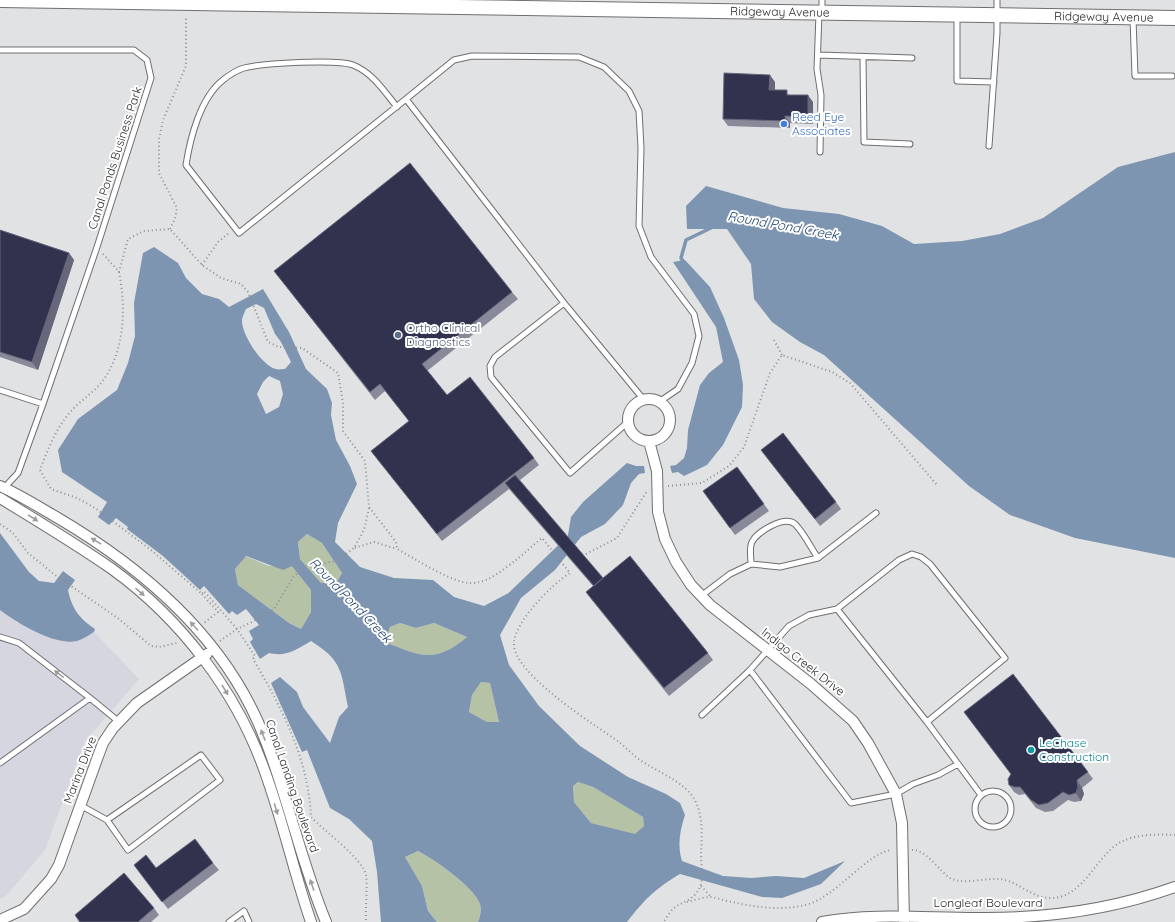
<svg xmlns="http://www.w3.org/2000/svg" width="1175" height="922" font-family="Quicksand,sans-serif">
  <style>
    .built { fill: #d5d6e0 }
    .green { fill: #b6c2a6 }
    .water { fill: #7e95b1; fill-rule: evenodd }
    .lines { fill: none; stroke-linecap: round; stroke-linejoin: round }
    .stream { stroke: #7e95b1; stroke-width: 3.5 }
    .service-casing { stroke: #6f6f71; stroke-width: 7 }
    .minor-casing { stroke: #6f6f71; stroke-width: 12 }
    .secondary-casing { stroke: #6f6f71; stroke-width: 16 }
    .path { stroke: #8f9091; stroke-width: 2; stroke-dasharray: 1 3; stroke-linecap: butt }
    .service { stroke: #fff; stroke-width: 5 }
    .minor { stroke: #fff; stroke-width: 10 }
    .secondary { stroke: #fff; stroke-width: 14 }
    .wall { fill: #898a99 }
    .shaded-wall { fill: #66677b }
    .building { fill: #31324e; stroke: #66677b }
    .oneway { fill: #9e9e9e }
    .shop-dot { fill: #3f7fe0; stroke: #fff; stroke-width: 1.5 }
    .service-dot { fill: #5c6f8a; stroke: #fff; stroke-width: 1.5 }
    .culture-dot { fill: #0f9aa8; stroke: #fff; stroke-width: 1.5 }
    .labels { text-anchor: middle; stroke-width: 4; stroke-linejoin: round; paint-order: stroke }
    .street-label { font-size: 12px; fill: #272728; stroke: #fff }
    .shop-label { font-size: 12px; fill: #366cbe; stroke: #fff; text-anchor: start }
    .service-label { font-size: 12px; fill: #4e5e75; stroke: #fff; text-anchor: start }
    .culture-label { font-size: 12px; fill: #0d838f; stroke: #fff; text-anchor: start }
    .water-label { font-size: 13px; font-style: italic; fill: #1e4168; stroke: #fff }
  </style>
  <rect width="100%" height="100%" fill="#e1e2e4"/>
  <path class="built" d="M0,610L16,622L77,641L94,632L139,679L85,741L45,850L6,896L0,899Z"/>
  <path class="green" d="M307,534L322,543L342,573L337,583L322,584L300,559L298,542Z
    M245,556L269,566L292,565L311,590V612L301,629L289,623L238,585L235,569Z
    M400,623L416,628L434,623L467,637C435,664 420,656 385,642L390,627Z
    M481,682L490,683L499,722H487L469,712L472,695Z
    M578,782L593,787L643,817L644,826L636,835L591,823L574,802L573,786Z
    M418,851C434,859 474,887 480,904C482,910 480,917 478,922H437L428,911L422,886L405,857Z"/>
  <path class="water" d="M1175,152V558L1075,538L1010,515L969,486L824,355L800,342L772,322L754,299L751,264L727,229H687L686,206L706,186L783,208L839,214L882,226L914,244L962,241L1000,234L1043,218L1118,167Z
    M154,247L178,263L186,278L202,294L219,299L229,307L263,289L289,332L306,369L327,389L332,403L331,415L336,440L350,466L357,484L338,523L335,542L360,567L394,578L433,580L454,597L484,606L514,590L567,541L571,517L583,502L627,463L636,466H644L645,473L639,474L631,483L623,505L605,524L581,537L555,570L521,598L500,635L509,665L539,706L580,746L628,777L666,794L680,803L685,815C680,830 677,845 682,861L723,876L751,878L776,876L804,878L845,861L821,884L782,898L762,897L680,874C656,888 644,900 627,922H478C480,917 482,910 480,904C474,887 434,859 418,851L405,857L422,886L428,911L437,922H381L377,872L372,841L349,819L330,808L307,750L302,752L271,683L280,677L297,692L303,707L330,743L339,717L348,707C341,672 343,661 311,641C296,650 286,657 269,653L260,659L250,642L253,639L249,631L259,625L246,609L237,615L232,611L229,614L204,586L200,590L163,556L127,529L128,527L116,518L109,525L98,517L107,502L62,472L58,450L78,419L117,390L128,363L135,336L134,303L143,253ZM256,304L264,308L275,334L281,342L291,362L285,369C283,369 278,370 276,369C262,366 242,335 242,321C242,317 245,312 246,309ZM269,376L280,381L283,394L279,407L266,414L257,394L263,382ZM307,534L322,543L342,573L337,582L321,583L300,559L298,542ZM246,556L283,570L292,566L311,590V612L301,629L289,623L238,585L235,569ZM400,623L416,628L434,623L467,637C435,664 420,656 385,642L390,627ZM481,682L490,683L499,722H487L469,712L472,695ZM578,782L593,787L643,817L644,826L635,834L591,823L574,802L573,786Z
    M685,260L710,287L724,318L739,360L743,385L742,407L723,445L707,465L684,476L678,472L672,473L670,466L676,465L684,458L687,448L688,430L700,385L709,373L723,362L716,327L673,262Z
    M0,533L29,572L39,581L54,583L63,571L75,580L68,590C72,609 79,618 95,629L94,632C89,635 83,639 77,641C55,646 17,623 0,610Z"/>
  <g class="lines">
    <path class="stream" d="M685,264L681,258L686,240L713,227
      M510,594L562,544"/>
    <defs>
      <path id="service" d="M822,11V0
        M819,13L817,69L821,95L820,152
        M957,15V81L994,82
        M1133,18L1135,76H1172
        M0,50H134L147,60L151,78L97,247L43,404L18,473L3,489
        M818,55L912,58
        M863,57L864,142L910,144
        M406,99L454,60L472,56L579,57L604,67L629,91L639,111L641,148L639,226L651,257L694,314L699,336L692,363L678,389L659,402
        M397,107C384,91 373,73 353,65C337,59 262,63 244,68C237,70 228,76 223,80C200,98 190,139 186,165L239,233L406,99L564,303L644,400
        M989,146L997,33V0
        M564,303L495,357L490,366L491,377L570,473L629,421
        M0,390L43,404
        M818,558L780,567L751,564C751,557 749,548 752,542C757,532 784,515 795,524C804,533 811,548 818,558L876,513
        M701,596L730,574L751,564
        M837,609L899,560L912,554L921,557L930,564L1005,658L927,722
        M0,637L19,643L90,698
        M750,670L789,626L809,615L837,609L927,722L981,795
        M702,715L750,670L851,803L896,794L913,784L938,775L958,764
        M0,763L90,698L118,721
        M975 809a18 18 0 1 1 36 0a18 18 0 1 1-36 0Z
        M80,805L107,820L128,850L220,780L201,755L107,820
        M229,922L244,911L249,922"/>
      <path id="minor" d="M628 420a21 21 0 1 1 42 0a21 21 0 1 1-42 0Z
        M649,441L657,471L658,512L665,539L676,562L691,585L710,605L811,684L853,721L868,743L896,794L902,823L904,922
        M0,486C20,495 39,507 58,518C141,567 218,632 258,722C286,787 299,857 326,922
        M0,498C38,521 76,544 112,569C181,619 237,692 265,772C283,821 294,873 311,922
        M0,920L24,909L51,879L59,865L97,759L103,743L113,728L137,703L207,654
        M822,922C877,912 932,919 986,918C1050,918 1114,909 1175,887"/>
      <g id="secondary">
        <path id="s1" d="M0,0L1175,18"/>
      </g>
    </defs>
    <use href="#service" class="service-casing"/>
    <use href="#minor" class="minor-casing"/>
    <use href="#secondary" class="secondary-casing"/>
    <path class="path" d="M170,229L175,219L177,208L159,173V139L163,120L186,66V16
      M103,254L119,272L128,239L144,231L170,229L202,265L221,278L241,284L248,292L268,342L279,347L302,348L338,373L343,403V431L365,461L369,507L396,542L397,549C414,558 452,583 470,583C487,584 504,569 516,560C525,553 533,545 542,538L570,573C552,584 516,621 514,642C511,673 595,725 619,742C628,749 635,758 645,763C660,773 677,779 690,793C704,810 702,834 701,854C701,864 704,879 700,887C694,900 684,901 674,908C670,911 667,918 663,922
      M202,265L218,242L229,233
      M119,272C126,307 125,349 104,379C96,391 81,400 71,411C56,428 48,449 40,470L51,489L77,498L95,508L151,550L202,594L204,591L237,629L255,656L253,659C283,710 308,758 311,817C323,830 363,859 366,875C368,889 365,907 366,922
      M774,340L782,355
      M668,486L702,483L729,466L744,447L770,373L782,355L832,372L850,383L937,485
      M369,508L364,530L354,548L374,542L397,549
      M0,524L13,533L28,553L55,575L119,619L151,646L159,647L177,643
      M586,554L617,538L647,491
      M202,594L218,612L204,623
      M220,641L237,629L252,622L274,609L294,576L306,566L336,561L354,548
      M912,850C926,849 939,871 950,878C963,885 984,878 999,879C1017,880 1030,897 1049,898C1083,900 1096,855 1121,842C1136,834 1159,834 1175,835
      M701,886L711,897
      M687,902C694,900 704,897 711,897C718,898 725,901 732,902C755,907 781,911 805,905C836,898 867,852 892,850"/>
    <use href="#service" class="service"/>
    <use href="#minor" class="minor"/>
    <use href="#secondary" class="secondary"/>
  </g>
  <path class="wall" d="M775,82V90L813,102V124L790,123V128L728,126L723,119Z
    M0,230L69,253L74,260L38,370L0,357Z
    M274,271L512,292L518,299L427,371L447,395L534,458L539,465L520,480L603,578L708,653L713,660L669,696L591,599L586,592L593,586L509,489L442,541L371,451L409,421L385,391L375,400Z
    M761,450L836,502L841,509L820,526Z
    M737,467L769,511L735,535L703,491Z
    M964,712L1088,772L1093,779L1082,788L1084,794L1081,801L1074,802L1068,800L1053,811L1045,812L1036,808L1025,794L1019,795L1014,792L1009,785L1011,774Z
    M213,863L219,870L168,909L134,865L156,868Z
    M154,908L159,915L151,922H79L75,915Z"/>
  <path class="shaded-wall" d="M770,75L775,82V97L769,90Z
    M808,95L813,102V124L808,117Z
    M785,116L790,123V128L785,121Z
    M69,253L74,260L38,370L32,362Z
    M1077,780L1082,788L1084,794L1081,801L1076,793Z"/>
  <path class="building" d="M724,73L770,75L769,90H787V95H808V117L785,116V121L723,119Z
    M410,163L512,292L422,364L447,395L470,377L534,458L437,534L371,451L409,421L380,384L370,392L274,271Z
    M0,230L69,253L32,362L0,352Z
    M783,433L836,502L815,519L761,450Z
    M737,467L764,504L730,528L703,491Z
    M515,475L603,578L594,586L505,483Z
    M630,556L708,653L664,688L586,592Z
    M1013,674L1088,772L1077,780L1078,787L1076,793L1069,795L1063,792L1048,803L1039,805L1031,800L1020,787H1014L1009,785L1008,779L1011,774L964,712Z
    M195,839L213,863L162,902L134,865L146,855L156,868Z
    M124,873L154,908L138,922H80L75,915Z"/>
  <defs><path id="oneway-solid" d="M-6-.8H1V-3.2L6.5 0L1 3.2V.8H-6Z"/></defs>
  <g class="oneway">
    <use href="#oneway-solid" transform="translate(33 518) rotate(32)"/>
    <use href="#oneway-solid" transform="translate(96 541) rotate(-149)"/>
    <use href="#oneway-solid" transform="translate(140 592) rotate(41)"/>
    <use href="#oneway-solid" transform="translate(194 626) rotate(-132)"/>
    <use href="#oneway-solid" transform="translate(59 674) rotate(-142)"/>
    <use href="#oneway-solid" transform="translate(225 690) rotate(59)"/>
    <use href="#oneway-solid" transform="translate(263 735) rotate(-111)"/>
    <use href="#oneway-solid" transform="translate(276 809) rotate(74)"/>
    <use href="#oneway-solid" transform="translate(312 885) rotate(-109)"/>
  </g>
  <circle class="shop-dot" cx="784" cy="124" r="4"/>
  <circle class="service-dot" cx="398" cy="335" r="4"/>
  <circle class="culture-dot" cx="1031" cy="750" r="4"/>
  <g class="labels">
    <g class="street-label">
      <text dy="4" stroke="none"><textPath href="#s1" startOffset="780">Ridgeway Avenue</textPath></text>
      <text dy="4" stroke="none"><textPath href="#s1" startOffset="1104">Ridgeway Avenue</textPath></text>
      <text transform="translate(115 158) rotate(-72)" y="4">Canal Ponds Business Park</text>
      <text transform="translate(803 662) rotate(38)" y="4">Indigo Creek Drive</text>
      <text transform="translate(80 770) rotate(-69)" y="4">Marina Drive</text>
      <text transform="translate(292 786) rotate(71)" y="4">Canal Landing Boulevard</text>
      <text x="988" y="907">Longleaf Boulevard</text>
    </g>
    <g class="shop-label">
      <text x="792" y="121">Reed Eye<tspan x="792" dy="14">Associates</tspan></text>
    </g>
    <g class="service-label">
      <text x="406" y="332">Ortho Clinical<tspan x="406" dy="14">Diagnostics</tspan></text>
    </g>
    <g class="culture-label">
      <text x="1039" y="747">LeChase<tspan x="1039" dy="14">Construction</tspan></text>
    </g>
    <g class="water-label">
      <text transform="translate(783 225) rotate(10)" y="5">Round Pond Creek</text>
      <text transform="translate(351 600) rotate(46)" y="5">Round Pond Creek</text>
    </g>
  </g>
</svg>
